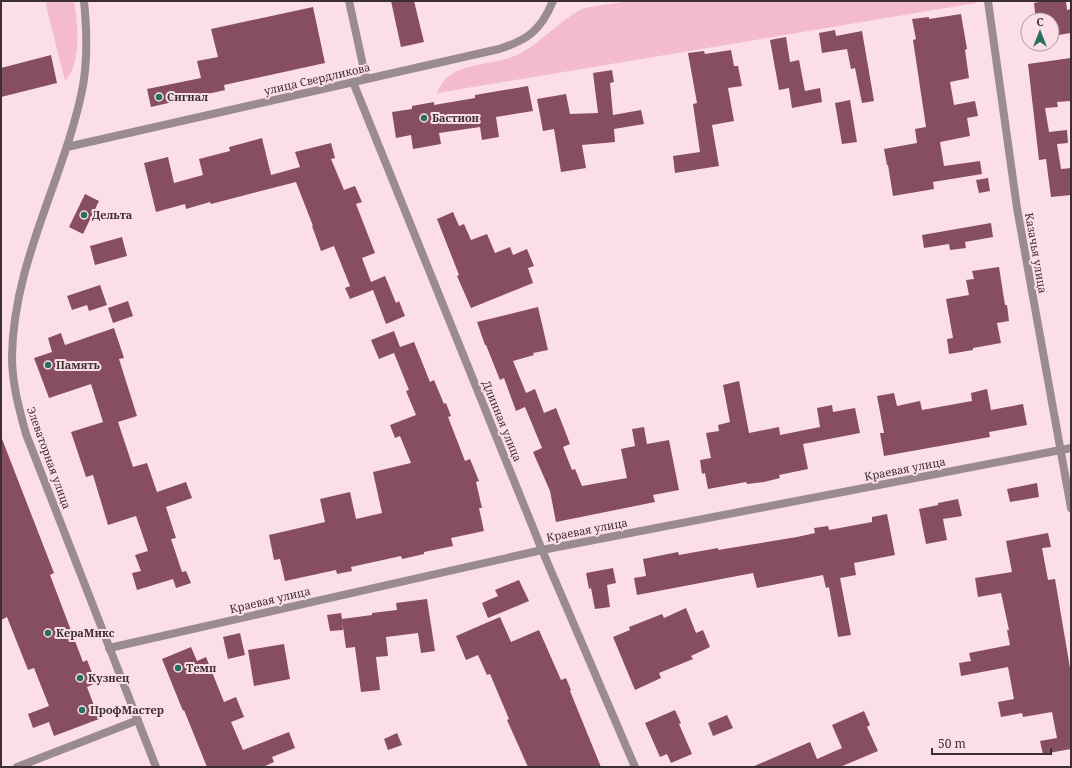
<svg xmlns="http://www.w3.org/2000/svg" width="1072" height="768" font-family="'Noto Serif',serif">
  <style>
    .green { fill: #f3bbcb }
    .building { fill: #864e5f }
    .lines { fill: none; stroke-linecap: round; stroke-linejoin: round }
    .service { stroke: #9a8b8f; stroke-width: 8 }
    .minor { stroke: #9a8b8f; stroke-width: 8 }
    .tertiary { stroke: #9a8b8f; stroke-width: 8 }
    .poi-dot { fill: #286e63; stroke: #fcdfe6; stroke-width: 1.5 }
    .labels { text-anchor: middle; stroke-width: 4; stroke-linejoin: round; paint-order: stroke }
    .street-label { font-size: 11px; fill: #3c2f32; stroke: #fcdfe6 }
    .poi-label { font-size: 11px; font-weight: bold; fill: #3c2f32; stroke: #fcdfe6; text-anchor: start }
  </style>
  <rect width="100%" height="100%" fill="#fcdfe6"/>
  <path class="green" d="M45,1H74C78,24 82,63 65,81Z
    M631,1H976V3L437,93C450,58 492,69 521,53C542,41 559,22 580,10C588,6 620,3 631,1Z"/>
  <path class="building" d="M391,1H414L424,42L401,47Z
    M1044,1H1066L1067,10L1071,9V33L1052,36V20H1036L1034,3Z
    M313,7L325,63L224,85L225,90L151,107L147,89L201,78L197,61L218,57L211,29Z
    M961,14L967,49L965,50L969,78L950,82L954,105L975,101L978,116L967,118L970,136L940,142L944,166L980,161L982,174L933,182L934,189L893,196L888,165H887L884,149L917,143L915,129L926,127L913,40L916,39L912,19L929,17V19Z
    M835,30L836,36L862,31L874,101L862,103L855,68L851,69L847,49L822,53L819,33Z
    M786,37L790,62L799,60L805,91L820,88L822,102L792,108L789,88L779,90L770,40Z
    M731,50L734,66H738L742,86L728,88L734,121L712,125L719,166L675,173L673,156L700,152L693,104L697,103L688,53L704,51L705,54Z
    M51,55L57,83L1,97V68Z
    M1071,58V101L1057,102L1058,107L1045,108L1049,132L1067,130L1068,143L1057,144L1061,169L1071,168V195L1051,197L1046,159L1039,160L1028,64Z
    M612,70L614,82L610,83L613,115L641,110L644,124L614,129L615,142L582,145L586,168L561,172L554,129L543,131L537,99L566,94L570,114L598,113L593,73Z
    M528,86L533,111L496,117L499,137L482,140L480,127L439,133L441,144L413,149L411,135L396,138L392,112L412,109V106L434,102V105L475,98V95Z
    M850,100L857,142L842,144L835,103Z
    M262,138L271,175L300,167L295,152L331,143L335,158L331,159L344,190L355,186L362,202L356,204L375,253L362,258L371,282L385,276L396,303L399,301L405,316L386,324L373,290L350,299L345,288L350,286L334,246L321,251L312,226H313L296,182L211,204L210,202L186,209L185,204L156,212L144,163L168,157L174,183L203,175L199,159L230,151L229,147Z
    M988,178L990,191L979,193L976,180Z
    M85,194L99,201L83,234L69,227Z
    M453,212L459,226L464,224L471,240L487,234L495,253L510,247L513,255L527,249L534,266L528,268L533,283L471,308L457,276L459,275L437,219Z
    M991,223L993,237L965,242L966,248L950,250L949,244L924,248L922,235Z
    M122,237L127,256L95,265L90,246Z
    M999,267L1005,305H1007L1009,321L997,323L1001,343L973,348V350L949,354L947,339L953,338L946,299L969,295L966,280L974,279L972,271Z
    M100,285L107,305L89,311L87,305L72,310L67,296Z
    M128,301L133,316L113,323L108,308Z
    M538,307L548,350L533,353L534,355L513,361L526,393L535,389L544,413L556,408L570,444L563,447L572,470L575,469L582,486L627,478L621,449L635,446L632,429L644,427L647,444L669,440L679,490L653,495L655,502L556,522L550,491L533,452L542,448L525,407L516,411L504,378L500,380L486,345H485L477,322Z
    M114,328L124,358L119,359L137,416L118,422L133,467L147,463L157,492L186,482L192,498L166,507L176,538L171,539L182,572L186,571L191,583L176,588L173,579L137,590L132,573L141,571L135,555L148,551L136,516L108,525L93,475L86,477L71,432L103,422L91,384L49,398L34,358L52,352L48,338L61,333L65,345Z
    M394,331L400,347L414,342L430,382L434,380L444,404L446,403L451,416L448,417L465,461L470,459L479,481L476,482L482,508H479L484,531L451,538L453,546L424,552V554L402,559L401,556L351,567L352,571L337,574L336,570L285,581L280,559L274,560L269,535L325,522L320,499L350,492L356,519L382,513L373,472L411,463L400,436L395,438L390,425L416,415L406,391L409,390L394,353L379,359L371,340Z
    M739,381L749,433L779,427L780,435L820,427L817,408L832,405L833,412L855,408L860,433L803,444L808,469L779,475L780,478L764,482L747,484L746,482L708,489L705,473L702,474L700,460L711,458L706,433L719,431L718,425L730,422L723,385Z
    M987,389L991,410L1023,404L1027,425L989,432L990,437L884,456L880,433H884L877,396L894,393L897,406L920,401L922,410L972,401L971,393Z
    M1,439H2L54,573L50,575L83,662L87,660L96,683L87,687L99,719L54,736L49,722L33,728L28,714L49,706L34,668L28,670L7,617L1,620Z
    M1037,483L1039,497L1010,502L1007,489Z
    M958,499L962,516L943,519L947,540L926,544L919,509L938,505V503Z
    M887,514L895,555L854,563L856,575L840,578L851,635L838,637L829,587L826,588L823,575L757,588L753,573L637,595L634,578L646,576L643,559L678,552L679,555L718,548V550L797,537L815,533L814,528L828,526L829,530L872,522V517Z
    M1048,533L1051,547L1042,548L1048,580L1055,579L1071,674V749L1043,754L1040,741L1057,738L1052,712L1023,717L1022,713L1001,717L998,702L1014,699L1008,667L961,676L959,663L971,661L969,653L1010,645L1007,630H1009L1001,593L978,597L975,578L1012,572L1006,541Z
    M613,568L616,583L607,585L610,607L595,609L591,588L589,589L586,573Z
    M519,580L529,601L488,618L482,603L498,596L495,590Z
    M427,599L435,651L421,653L418,633L386,637L388,656L376,657L380,690L361,692L355,647L346,648L342,620L343,630L330,631L327,615L341,613L342,619L372,615V613L397,610L396,603Z
    M686,608L696,633L703,630L710,647L691,656L693,659L659,673L661,678L635,690L613,637L630,630L629,627L662,614L664,618Z
    M500,617L511,642L539,630L561,680L566,678L571,690L570,691L601,767H528L507,720L509,719L490,674L487,675L478,655L466,660L456,636Z
    M240,633L245,655L228,659L223,637Z
    M284,644L290,679L254,686L248,650Z
    M191,647L197,661L206,657L224,702L236,697L244,717L231,722L243,750L289,732L295,748L272,757L274,762L263,767H207L184,710L183,711L162,659Z
    M675,710L681,723L679,724L692,754L671,763L667,754L660,757L645,723Z
    M864,711L870,725L867,727L878,751L840,767H752L810,742L817,759L842,748L832,725Z
    M727,715L733,728L713,736L708,723Z
    M397,733L402,745L388,750L384,739Z"/>
  <g class="lines">
    <path class="service" d="M349,1L366,79
      M17,767L138,720"/>
    <path class="minor" d="M988,1L1017,208L1071,508
      M353,82L542,550L635,767
      M109,648L542,550L1071,448"/>
    <path class="tertiary" d="M84,1C87,31 88,62 82,91C63,181 13,263 12,357C12,383 19,409 26,434L156,767
      M67,147L499,49C528,40 541,30 553,1"/>
  </g>
  <g class="poi-dot">
    <circle cx="159" cy="97" r="4"/>
    <circle cx="424" cy="118" r="4"/>
    <circle cx="84" cy="215" r="4"/>
    <circle cx="48" cy="365" r="4"/>
    <circle cx="48" cy="633" r="4"/>
    <circle cx="178" cy="668" r="4"/>
    <circle cx="80" cy="678" r="4"/>
    <circle cx="82" cy="710" r="4"/>
  </g>
  <g class="labels">
    <g class="street-label">
      <text transform="translate(317 79) rotate(-13)" y="4">улица Свердликова</text>
      <text transform="translate(1036 253) rotate(80)" y="4">Казачья улица</text>
      <text transform="translate(502 421) rotate(68)" y="4">Длинная улица</text>
      <text transform="translate(49 458) rotate(70)" y="4">Элеваторная улица</text>
      <text transform="translate(905 469) rotate(-11)" y="4">Краевая улица</text>
      <text transform="translate(587 530) rotate(-11)" y="4">Краевая улица</text>
      <text transform="translate(270 600) rotate(-13)" y="4">Краевая улица</text>
    </g>
    <g class="poi-label">
      <text x="167" y="101">Сигнал</text>
      <text x="432" y="122">Бастион</text>
      <text x="92" y="219">Дельта</text>
      <text x="56" y="369">Память</text>
      <text x="56" y="637">КераМикс</text>
      <text x="186" y="672">Темп</text>
      <text x="88" y="682">Кузнец</text>
      <text x="90" y="714">ПрофМастер</text>
    </g>
  </g>
  <rect width="1072" height="768" fill="none" stroke="#3c2f32" stroke-width="4"/>
  <g transform="translate(1040 32)"><circle r="19" fill="#fcdfe6" stroke="#af999e"/>
  <path d="M0-3L7 15L0 10L-7 15Z" fill="#286e63"/>
  <text y="-6" font-size="11" font-weight="bold" text-anchor="middle" fill="#3c2f32">С</text>
  </g>
  <path d="M932 748v6h119v-6" fill="none" stroke="#3c2f32" stroke-width="2"/>
  <text x="938" y="748" font-size="12" fill="#3c2f32" stroke="#fcdfe6" stroke-width="3" paint-order="stroke">50 m</text>
</svg>
